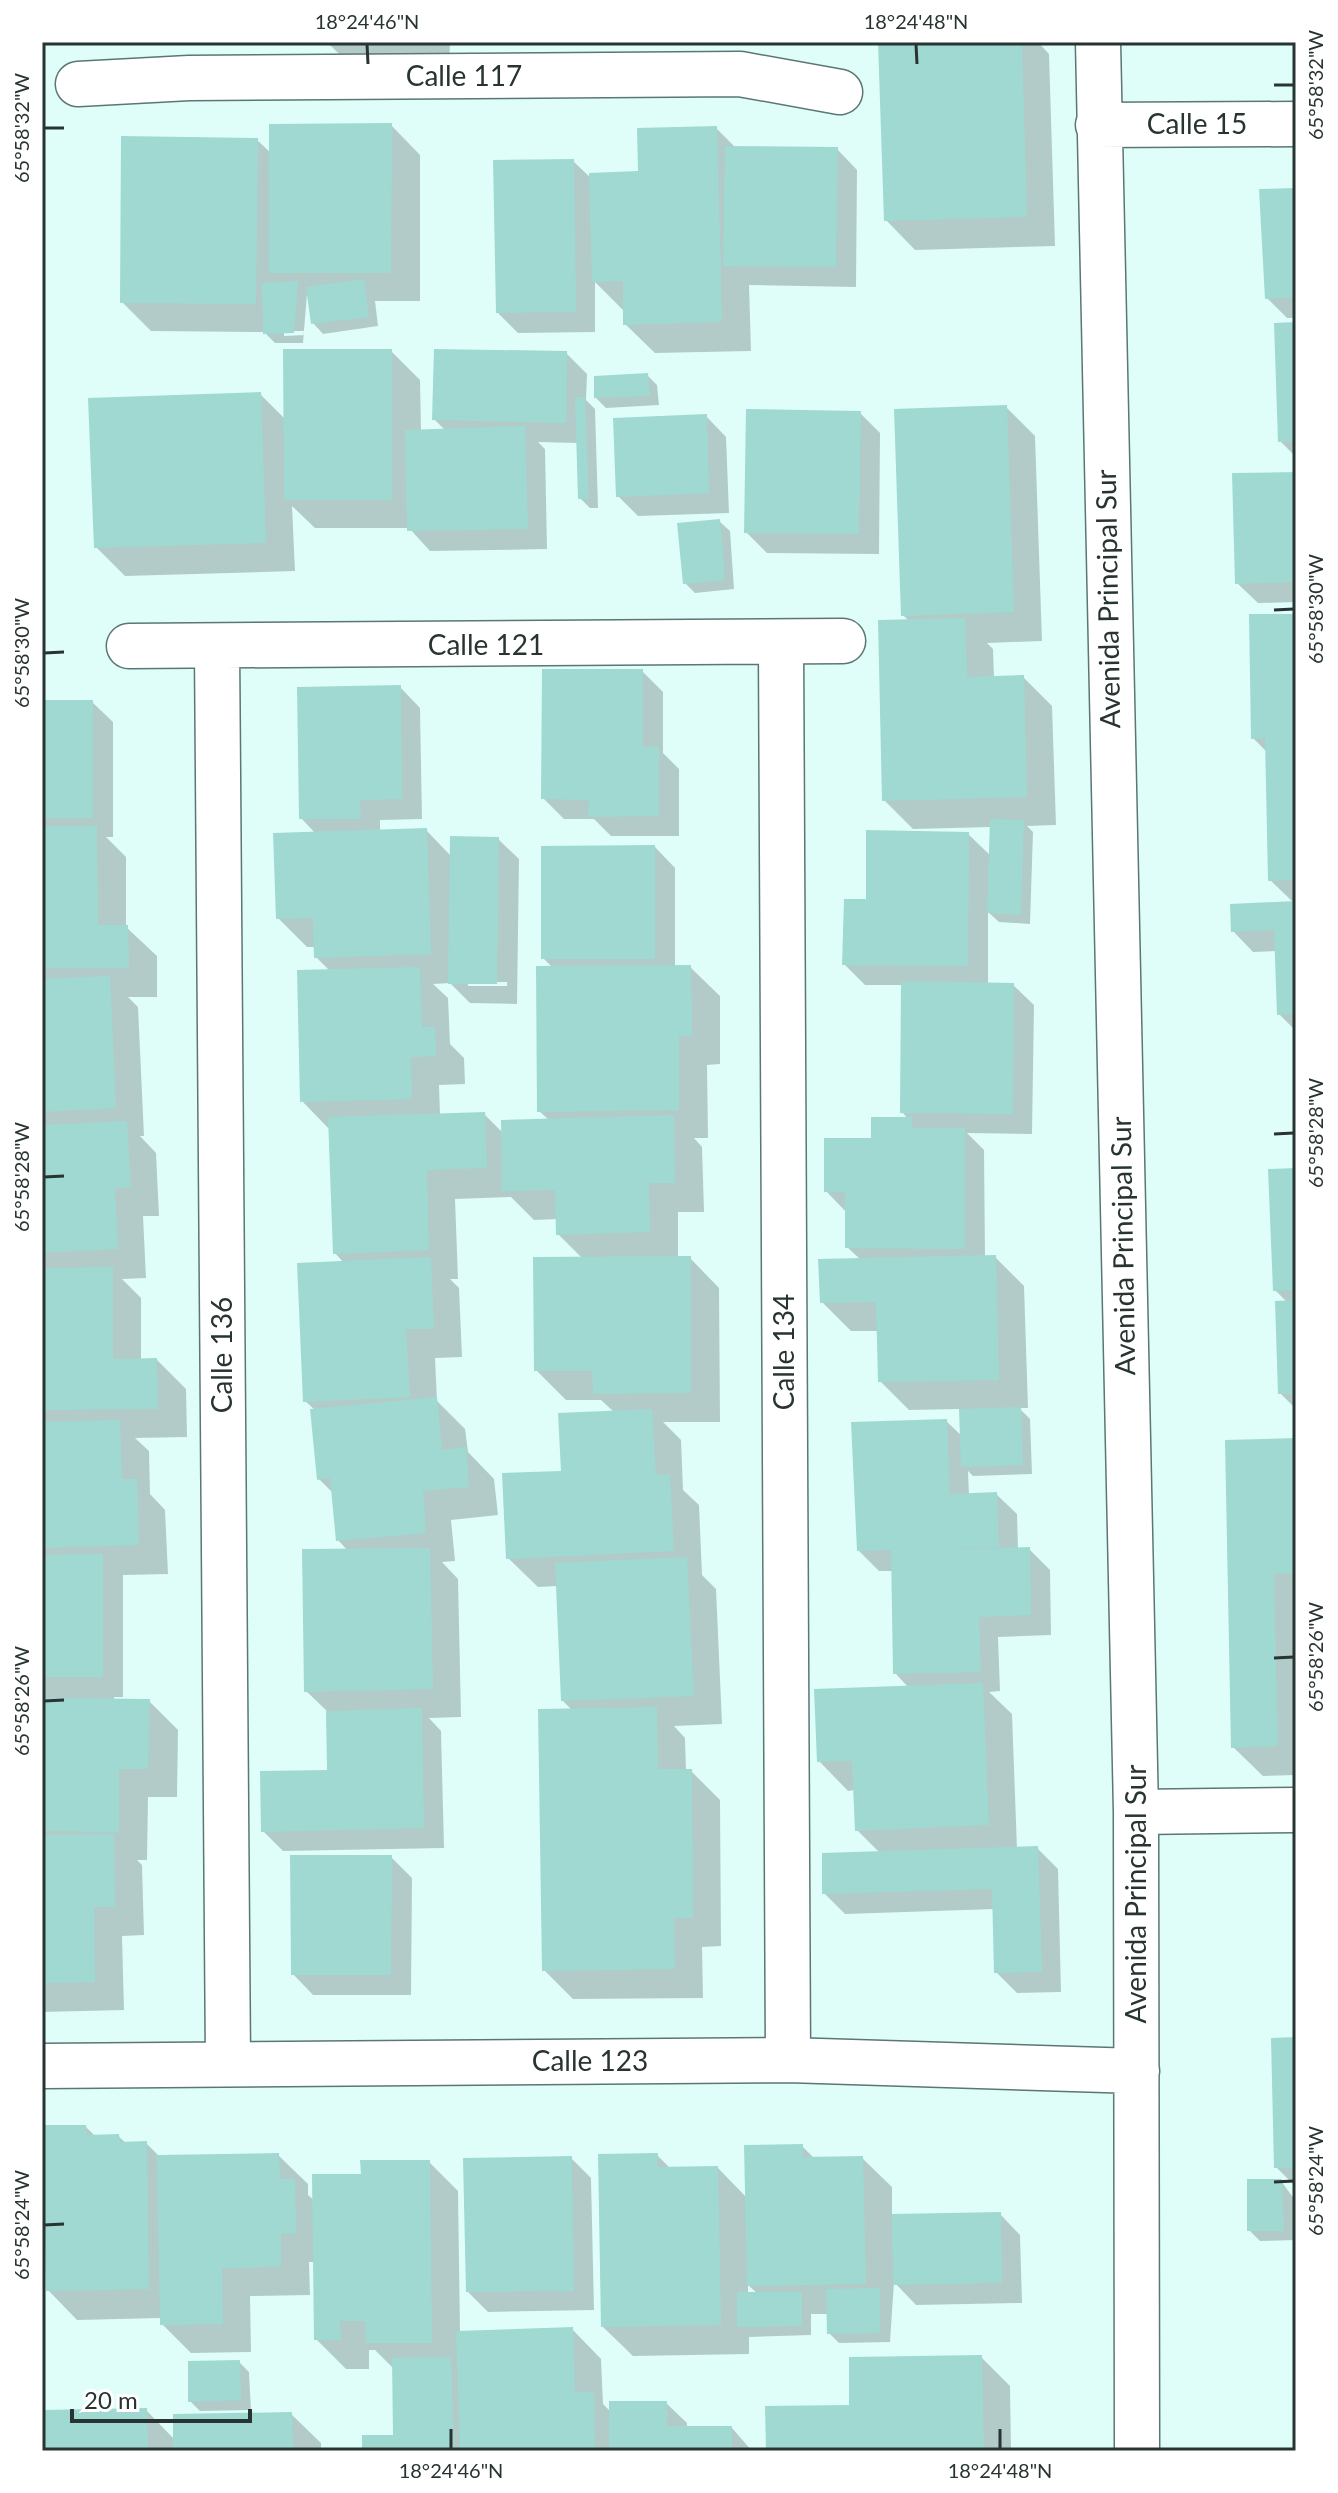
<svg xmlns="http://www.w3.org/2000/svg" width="1338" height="2493" font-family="Lato,sans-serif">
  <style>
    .shadow { fill: #0003; fill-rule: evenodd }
    .building { fill: #a0d9d2 }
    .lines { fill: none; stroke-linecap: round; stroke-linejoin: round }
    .minor-casing { stroke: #5b7673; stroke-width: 47 }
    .minor { stroke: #fff; stroke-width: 44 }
    .ticks { fill: none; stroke: #283432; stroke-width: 3 }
    .labels { text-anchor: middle; stroke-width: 6; stroke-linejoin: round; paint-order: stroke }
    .street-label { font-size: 28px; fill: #283432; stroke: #fff }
    .neatline { fill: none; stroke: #283432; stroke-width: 3 }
    .ticks-label { font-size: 20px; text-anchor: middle; fill: #283432 }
  </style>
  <rect width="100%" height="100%" fill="#dffefa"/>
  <path class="shadow" d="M42,42H128V43Z
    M327,42H450L449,68L351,66Z
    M880,42H1038L1049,54L1055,246L915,250L886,220Z
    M391,125L420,155V301H375L378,326L323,334L313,323L307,294L303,343H275L264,332L151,331L122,302L257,140L271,153ZM284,331H304V335L284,336Z
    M716,128L736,148L837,149L857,170L856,287L749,285L751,351L655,353L625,324L624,311L595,282V332L518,333L497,312L573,161L592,179L640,173Z
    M1296,190V318H1287L1267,298Z
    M1296,324V457L1280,441Z
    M391,351L420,380L421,431L445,430L434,419L566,353L587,374L586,400L595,409L598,508H590L580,498L578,443L538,442L545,449L547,549L430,551L409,528H315L292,506L295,571L125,576L96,547L260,394L285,419Z
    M647,375L657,385L659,405L606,408L596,398Z
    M1006,407L1035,436L1042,641L987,643L993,649L994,678L1023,677L1052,706L1056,825L1027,826L1033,832L1030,924L999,922L988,912V984L1013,985L1034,1005L1032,1134L967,1133L984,1150L985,1257H995L1024,1286L1028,1408H1019L1030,1419L1032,1474L973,1476L968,1471L969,1495L996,1494L1017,1514L1018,1550L1029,1549L1050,1570L1051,1635L998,1637L1000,1691L989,1692L1012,1714L1017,1849L1037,1848L1058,1869L1061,1992L1017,1993L996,1972L995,1909L845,1914L824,1893L880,1853L857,1830L855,1790L848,1791L819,1761L909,1688L895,1673L893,1571H879L859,1551L946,1421L962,1436L961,1409L909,1410L880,1381L879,1331H851L822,1302L861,1260L847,1247L846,1212L826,1191L873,1140L908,1119L902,1112L903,985H865L844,964L868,901L968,834L991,856L992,827L913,829L884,800L909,621L903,615Z
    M860,413L880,433L879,554L767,553L746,532Z
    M706,416L726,437L729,513L638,516L618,496Z
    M1296,474V602L1258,603L1237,583Z
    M719,521L730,531L734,589L695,593L685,583Z
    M1296,616V1031L1279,1014L1277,951L1253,952L1233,931L1294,903L1270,880L1268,753L1253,738Z
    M642,671L663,692V753L679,769V836H611L594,819H564L543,798Z
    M400,687L420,708L422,819L380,820V831L426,830L451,856L498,839L519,859L517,1004L470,1003L450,983L433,984L448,998L450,1044L464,1058L465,1084L439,1085L440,1115L484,1114L503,1133L549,1120L539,1111L553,968L543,958L655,847L675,868V967H690L720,996V1064L707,1065L708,1138H694L702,1147L704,1212H678V1258H690L719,1288L720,1422H663L681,1440L683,1490L699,1505L702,1575L716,1589L722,1724L674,1726L685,1738L686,1771H691L720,1800L721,1946L702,1947L703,1998L573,1999L544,1970L572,1710L563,1701L558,1586L538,1587L508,1558L563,1473L614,1412L601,1400H566L536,1370L583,1259L558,1234V1219L534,1220L511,1197L455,1199L458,1279H450L459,1288L462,1357L435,1358L437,1401L465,1429L468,1452L494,1479L498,1515L451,1520L455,1561L442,1562L458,1579L461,1717L429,1718L441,1731L444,1848L283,1851L263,1831L329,1772L328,1712L306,1691L348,1551L338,1540L333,1493L319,1479L315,1410L305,1401L344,1263L335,1253L330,1130L302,1101L330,971L316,957V947H307L278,918L316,834L301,818ZM468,982H507V986H468Z
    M42,702H92L113,722V837H106L126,857V927L157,956V997H128L138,1007L144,1136H140L156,1153L159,1216H143L146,1278L122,1279L141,1298V1360H157L186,1389L187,1437L135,1438L149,1451L150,1494L165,1510L168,1574L123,1575V1697H114V1700L149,1701L178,1730L177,1797H148L147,1860H137L142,1865L144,1935L122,1936L124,2010L42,2012Z
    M1296,1170V1409L1280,1393L1288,1303L1275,1290Z
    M1296,1440V1775L1263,1776L1233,1747Z
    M391,1857L412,1878L411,1995H313L293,1974Z
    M1296,2039V2187L1276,2167Z
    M86,2127L96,2137L118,2136L127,2144L146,2143L160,2157L278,2155L308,2184V2195L315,2201L363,2176L429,2162L458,2191L460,2332L572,2329L601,2359L603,2404L611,2412L666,2403L687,2423V2428H732L752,2451H364L395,2437L394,2369L375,2350H369V2369H346L316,2339L315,2262H309L310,2295L250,2296L251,2352L191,2353L162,2324L161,2318L77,2320L48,2290Z
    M802,2146L815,2159L862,2158L892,2187V2216L1000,2214L1020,2235L1022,2303L916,2305L894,2282L890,2342L839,2343L829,2333V2314H811V2335L749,2337V2354L633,2356L603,2327L657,2155L671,2169L718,2168L747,2198ZM748,2285L758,2294H748Z
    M571,2158L591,2178L594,2310L488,2312L468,2292Z
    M1281,2181L1292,2196H1296V2240L1260,2241L1249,2230Z
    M981,2357L1010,2386L1011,2451H768L851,2407Z
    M239,2362L249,2372L251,2410L200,2411L190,2401Z
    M146,2410L175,2440L291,2414L321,2443V2451H42V2412Z"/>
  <path class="building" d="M878,42H1022L1027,217L884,221Z
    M392,123L391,273H269V124Z
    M717,126L722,322L623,325V281L592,282L589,173L638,171L637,128Z
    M121,136L258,138L256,304L120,303Z
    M725,146L838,147L836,267L723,266Z
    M574,159L576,312L496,313L493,160Z
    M1296,188V297L1265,299L1259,189Z
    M364,279L369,317L311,324L306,287Z
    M298,281L294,333L263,334L262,283Z
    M1296,322V441L1278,442L1274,323Z
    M283,349H392V500H284Z
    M434,349L567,351L566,423L432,420Z
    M648,373L650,396L594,398V376Z
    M261,392L266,543L94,548L88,398Z
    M575,397H585L589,499H578Z
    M1007,405L1014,612L901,616L894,409Z
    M746,409L861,411L859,534L744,533Z
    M707,414L709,493L616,497L613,418Z
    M525,426L528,529L407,531L405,430Z
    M1296,472V582L1235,584L1232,473Z
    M720,519L725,580L683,584L677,523Z
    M1249,614H1296V880L1268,881L1265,738L1251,739Z
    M965,618L967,677L1024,675L1027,797L882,801L878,620Z
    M542,669H643V747L659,746V816L588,817L589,800L541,799Z
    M401,685L402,799L360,800L361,819H299L297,687Z
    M42,700H93V818H42Z
    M990,819L1024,820L1021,915L987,913Z
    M42,826H97L98,925H128L129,968H42Z
    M427,828L431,954L314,958L313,918L276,919L273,833Z
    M866,830L969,832L968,966L842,965L844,899H866Z
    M450,836L499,837L497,984H448Z
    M655,845V959H541V846Z
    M1296,901V1014L1277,1015L1274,930L1231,932L1230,904Z
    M691,965L692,1036H679V1110L537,1112L536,966Z
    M420,967L422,1027H435L436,1056L411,1057L412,1099L300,1102L297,970Z
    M110,976L116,1108L42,1112V979Z
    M901,981L1014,983L1013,1114L900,1113Z
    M485,1112L487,1168L427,1170L429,1250L333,1254L328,1117Z
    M674,1115L675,1183H649L650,1232L556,1235L555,1190L502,1191L501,1120Z
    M871,1117H913L912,1128H965V1249L845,1248V1192H824V1138H871Z
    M127,1121L131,1187L115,1188L118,1249L42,1253V1125Z
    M1296,1168V1290L1273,1291L1268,1169Z
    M996,1255L999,1380L878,1382L876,1302L820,1303L818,1259Z
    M691,1256V1393L593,1394L592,1371H534L533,1257Z
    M431,1257L434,1329H406L410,1397L303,1402L297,1263Z
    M113,1267V1359L157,1358L158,1409L42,1410V1268Z
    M1296,1300V1394H1278L1275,1301Z
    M437,1397L442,1450L466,1447L469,1487L423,1491L426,1533L336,1541L330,1478L317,1480L310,1409Z
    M1021,1407L1023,1465L961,1467L959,1409Z
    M652,1409L656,1475L670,1474L674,1551L506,1559L502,1473L561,1471L558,1413Z
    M947,1419L950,1494L997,1492L999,1547L920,1550L1030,1547L1031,1615L979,1617L981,1672L893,1674L891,1550L857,1551L851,1422Z
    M120,1420L122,1479H137L139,1545L42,1548V1422Z
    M1296,1438V1573L1274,1574L1278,1746L1231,1748L1225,1440Z
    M430,1548L433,1689L304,1692L302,1549Z
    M103,1554V1677H42V1555Z
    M687,1557L694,1696L561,1701L555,1563Z
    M983,1683L989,1825L855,1831L852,1761L817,1762L814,1689Z
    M42,1698L150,1699L148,1769H119V1832L42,1831Z
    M657,1707L658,1769H692L693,1918H674L675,1969L542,1971L538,1709Z
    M422,1708L424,1828L261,1832L260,1771L327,1770L326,1711Z
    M114,1834L115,1907H94L95,1982L42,1983V1835Z
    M1038,1846L1042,1972L994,1973L992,1889L822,1894V1853Z
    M290,1855H392L391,1975H291Z
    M1296,2037V2168H1274L1271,2038Z
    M43,2125H86L87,2135L119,2134L120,2142L147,2141L149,2289L46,2291Z
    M803,2144V2157L863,2156L866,2284L747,2286L744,2145Z
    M279,2153L280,2179H295L296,2233L281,2234V2267L222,2268L223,2324L160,2325L157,2155Z
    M658,2153L657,2167L718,2166L721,2325L601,2327L598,2154Z
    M572,2156L574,2291L466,2292L463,2158Z
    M360,2160H430L432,2343H366L365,2321H340L341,2340H314L312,2174H361Z
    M1247,2179H1282L1284,2231H1247Z
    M1001,2212L1002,2283L893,2285L892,2214Z
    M880,2288V2333L827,2334L826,2289Z
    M737,2292H802V2326L737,2327Z
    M573,2327L575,2392H594L595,2451H460L456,2331Z
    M982,2355L984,2451H766L765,2406L849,2405V2357Z
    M451,2357L454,2451H362V2435H393L392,2358Z
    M240,2360L241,2400L188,2402V2361Z
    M609,2401H667V2426H732V2451H609Z
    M147,2408L148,2451H42V2410Z
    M292,2412L293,2451H173V2414Z"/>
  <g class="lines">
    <defs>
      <path id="minor" d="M1098,42L1136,1812L1137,2451
        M78,84L189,78L740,74L840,92
        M1098,125L1296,124
        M781,644L788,2060
        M129,646L843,641
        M217,647L228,2063
        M1136,1812L1296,1810
        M42,2066L788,2060L1137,2071"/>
    </defs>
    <use href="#minor" class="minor-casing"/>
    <use href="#minor" class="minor"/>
  </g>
  <path class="ticks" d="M367,44L368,64M916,44L917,64M1274,85H1294M44,128H64M1274,610L1294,609M44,653L64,652M1274,1134L1294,1133M44,1177L64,1176M1274,1658L1294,1657M44,1701L64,1700M1274,2182L1294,2181M44,2225L64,2224M451,2429V2449M1000,2429V2449"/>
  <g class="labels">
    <g class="street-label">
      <text x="464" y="86">Calle 117</text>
      <text x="1197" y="134">Calle 15</text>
      <text transform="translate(1108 599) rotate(-91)" y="10">Avenida Principal Sur</text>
      <text x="486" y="655">Calle 121</text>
      <text transform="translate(1123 1246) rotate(-91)" y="10">Avenida Principal Sur</text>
      <text transform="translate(784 1352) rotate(-90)" y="10">Calle 134</text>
      <text transform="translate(222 1355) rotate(-90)" y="10">Calle 136</text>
      <text transform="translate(1136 1894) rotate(-90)" y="10">Avenida Principal Sur</text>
      <text x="590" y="2071">Calle 123</text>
    </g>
  </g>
  <rect width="1338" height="2493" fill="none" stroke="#ffffff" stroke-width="88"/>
  <path d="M72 2409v12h178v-12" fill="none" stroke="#283432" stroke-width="4"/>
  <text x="84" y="2409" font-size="24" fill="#283432" stroke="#ffffff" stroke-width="6" paint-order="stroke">20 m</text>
  <rect x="44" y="44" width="1250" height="2405" class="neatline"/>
  <g class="ticks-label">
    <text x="367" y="29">18°24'46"N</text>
    <text x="916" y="29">18°24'48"N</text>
    <text transform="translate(1316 85) rotate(-90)" y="7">65°58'32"W</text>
    <text transform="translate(22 128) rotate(-90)" y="7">65°58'32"W</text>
    <text transform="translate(1316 609) rotate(-90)" y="7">65°58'30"W</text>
    <text transform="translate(22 653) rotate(-90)" y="7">65°58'30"W</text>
    <text transform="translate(1316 1133) rotate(-90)" y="7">65°58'28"W</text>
    <text transform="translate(22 1177) rotate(-90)" y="7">65°58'28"W</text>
    <text transform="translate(1316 1657) rotate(-90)" y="7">65°58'26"W</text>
    <text transform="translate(22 1701) rotate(-90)" y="7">65°58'26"W</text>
    <text transform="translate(1316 2181) rotate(-90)" y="7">65°58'24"W</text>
    <text transform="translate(22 2225) rotate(-90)" y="7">65°58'24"W</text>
    <text x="451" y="2478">18°24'46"N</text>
    <text x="1000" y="2478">18°24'48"N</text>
  </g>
</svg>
